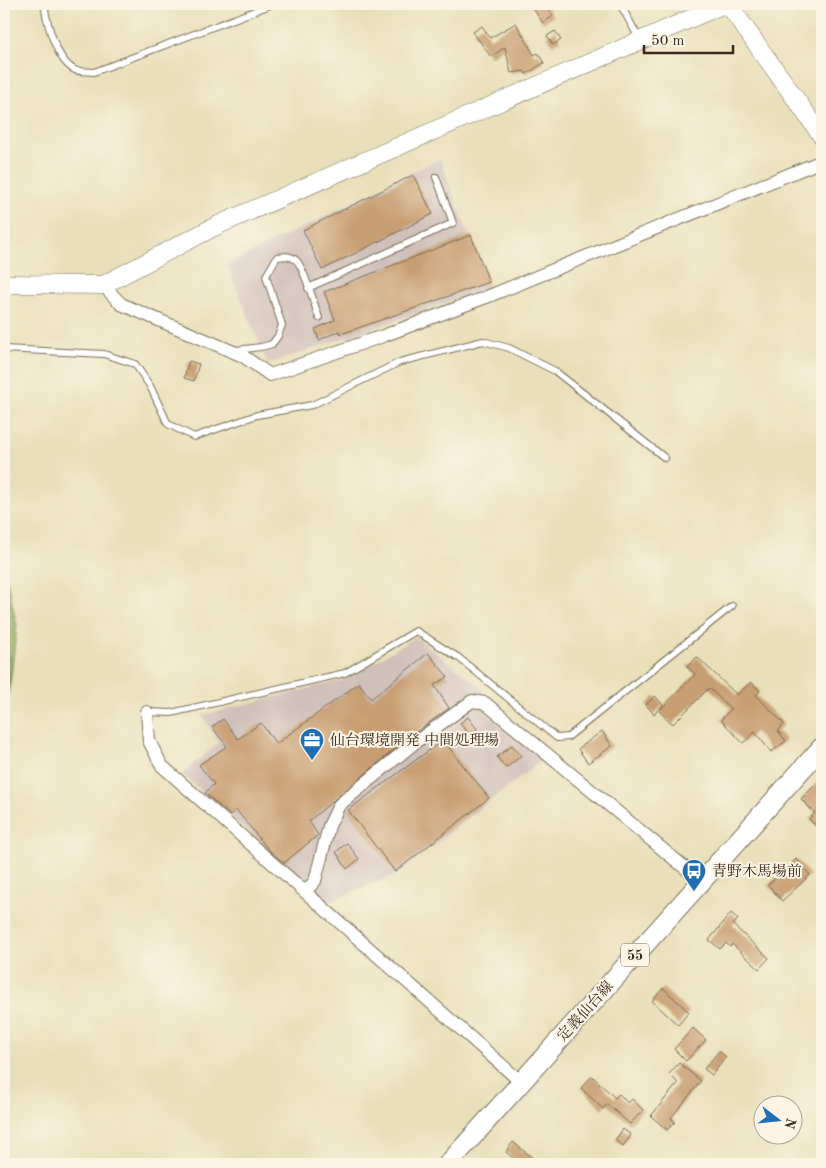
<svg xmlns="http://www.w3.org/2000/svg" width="826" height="1168" font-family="'Old Standard TT','Noto Serif JP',serif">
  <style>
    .industrial { fill: #cfc0ba }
    .forest { fill: url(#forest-firs); stroke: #666c3e }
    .building { fill: #c79e71 }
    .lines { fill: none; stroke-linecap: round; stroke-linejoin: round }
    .lane-casing { stroke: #786a55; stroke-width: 8 }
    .street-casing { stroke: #786a55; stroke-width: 14 }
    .secondary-casing { stroke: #786a55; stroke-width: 19 }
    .primary-casing { stroke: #786a55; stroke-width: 21 }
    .lane { stroke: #fff; stroke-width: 6 }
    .street { stroke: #fff; stroke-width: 12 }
    .secondary { stroke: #fff; stroke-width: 18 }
    .primary { stroke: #fff; stroke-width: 19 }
    .labels { text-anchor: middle; stroke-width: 4; stroke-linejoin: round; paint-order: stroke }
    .shield { fill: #fcf5e5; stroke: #75675a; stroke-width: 1 }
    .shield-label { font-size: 14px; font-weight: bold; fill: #3b2a1e }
    .poi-label { font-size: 15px; fill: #3b2a1e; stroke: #fcf5e5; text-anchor: start }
    .street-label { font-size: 15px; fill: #3b2a1e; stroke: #fcf5e5 }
  </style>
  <defs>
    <pattern id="forest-firs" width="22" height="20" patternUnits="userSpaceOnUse" patternTransform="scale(1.25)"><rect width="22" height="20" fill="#92ad5f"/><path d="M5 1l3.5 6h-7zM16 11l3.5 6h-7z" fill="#788d4e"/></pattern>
  </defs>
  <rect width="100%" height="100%" fill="#fcf5e5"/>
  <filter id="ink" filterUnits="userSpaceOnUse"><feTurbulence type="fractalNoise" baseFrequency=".02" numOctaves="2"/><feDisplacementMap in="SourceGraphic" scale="10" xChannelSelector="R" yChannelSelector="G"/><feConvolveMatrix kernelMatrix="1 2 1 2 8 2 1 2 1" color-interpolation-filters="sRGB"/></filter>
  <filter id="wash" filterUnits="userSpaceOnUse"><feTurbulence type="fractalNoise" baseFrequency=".0096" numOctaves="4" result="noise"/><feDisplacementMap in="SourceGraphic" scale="20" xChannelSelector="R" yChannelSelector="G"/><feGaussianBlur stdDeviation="1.12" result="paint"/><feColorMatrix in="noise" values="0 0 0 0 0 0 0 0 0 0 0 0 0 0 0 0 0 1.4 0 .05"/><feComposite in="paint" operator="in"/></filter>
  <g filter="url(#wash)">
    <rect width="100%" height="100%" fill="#e8e0ba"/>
    <path class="industrial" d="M440,159L489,288L268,364L227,265Z
      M416,637L483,689L484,711L542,760L397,874L328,902L182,774L219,742L202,715L346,679Z"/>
    <path class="forest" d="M4,568L17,625L10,685L4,706Z"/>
    <g id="blocks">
      <path class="building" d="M530,4H545L553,16L543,23Z
        M516,23L534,55L538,53L544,63L526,74L524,71L511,73L505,47L491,57L473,32L482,26L490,38Z
        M555,31L561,40L553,45L547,36Z
        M413,175L433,214L322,270L303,230Z
        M471,235L489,282L341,334L339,331L319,340L315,329L335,320L324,292Z
        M189,361L199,364L194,381L184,378Z
        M428,653L448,677L434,685L449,708L408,738L309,821L318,835L284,863L269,850L236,810L230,815L205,793L214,784L199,765L227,746L212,727L223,719L238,739L261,723L276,744L359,683L371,699Z
        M697,657L737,695L751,682L760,691L756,695L784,724L778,731L786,741L771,752L755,732L743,743L721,720L731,709L709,688L673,724L659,711L695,674L687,667Z
        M655,696L663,705L654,714L646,705Z
        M468,717L477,729L470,735L460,723Z
        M602,731L612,746L588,763L578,749Z
        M443,740L489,798L395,872L348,810Z
        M512,745L521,756L506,768L497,757Z
        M822,778V832L809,819L815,813L801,799Z
        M347,843L359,859L347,869L336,852Z
        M796,859L810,875L782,901L768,885Z
        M731,913L738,919L733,925L769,958L759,969L732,944L730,947L726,943L720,949L709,940Z
        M663,988L689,1012L678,1025L652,1001Z
        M693,1028L706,1040L686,1061L674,1049Z
        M719,1051L726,1057L712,1075L704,1069Z
        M679,1063L701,1081L671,1118L675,1122L667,1130L651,1116L678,1083L669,1074Z
        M592,1076L615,1098L619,1094L628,1103L632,1099L643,1110L630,1124L607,1104L603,1109L581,1088Z
        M623,1129L631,1135L623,1146L615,1140Z
        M513,1142L540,1164H520L506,1152Z"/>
    </g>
  </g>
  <g filter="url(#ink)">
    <use href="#blocks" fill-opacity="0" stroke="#786a55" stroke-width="1"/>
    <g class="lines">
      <defs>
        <path id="lane" d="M44,4C47,23 56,61 75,70C80,72 89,71 94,72L273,4
          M620,4L640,40
          M308,288L453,223L436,177
          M4,349L104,354L135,364L150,386L168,424L194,437L257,415L312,405L400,362L483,341L509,348L555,371L665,458
          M236,350L261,347L272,344L278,336L282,325L266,276L277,257C284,256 290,255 296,260C304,267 315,306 319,318
          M147,712L171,713L345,673L416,631L459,658L557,738L568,737L732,606"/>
        <path id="street" d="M103,285L121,304L243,356L270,375L383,336L489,296L822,161
          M147,712L149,741L162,766L521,1082
          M305,892L315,881L329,826L339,805L413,744L472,701L485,703L701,881"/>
        <path id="secondary" d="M728,4L822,136
          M4,284L103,285L216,226L724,4"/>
        <path id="primary" d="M448,1164L822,747"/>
      </defs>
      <use href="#lane" class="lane-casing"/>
      <use href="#street" class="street-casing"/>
      <use href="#secondary" class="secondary-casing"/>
      <use href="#primary" class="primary-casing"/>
      <use href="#lane" class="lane"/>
      <use href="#street" class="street"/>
      <use href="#secondary" class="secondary"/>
      <use href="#primary" class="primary"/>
    </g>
  </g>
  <defs>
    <symbol id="office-pin" viewBox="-11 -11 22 30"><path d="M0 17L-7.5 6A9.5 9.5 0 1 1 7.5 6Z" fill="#1f6fb2" stroke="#fcf5e5"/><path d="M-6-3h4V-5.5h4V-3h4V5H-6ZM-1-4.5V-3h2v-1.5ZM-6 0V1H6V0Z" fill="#fff"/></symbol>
    <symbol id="bus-pin" viewBox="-11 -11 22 30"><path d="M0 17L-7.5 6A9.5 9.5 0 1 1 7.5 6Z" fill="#1f6fb2" stroke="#fcf5e5"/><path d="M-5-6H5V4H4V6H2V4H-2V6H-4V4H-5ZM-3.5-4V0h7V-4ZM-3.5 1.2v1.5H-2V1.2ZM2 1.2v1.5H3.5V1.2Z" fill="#fff"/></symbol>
  </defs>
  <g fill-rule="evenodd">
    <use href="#office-pin" x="298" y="726" width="28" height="38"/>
    <use href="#bus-pin" x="680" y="857" width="28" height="38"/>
  </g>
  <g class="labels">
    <rect class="shield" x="621" y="943.5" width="28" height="23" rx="4"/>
    <g class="shield-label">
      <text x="635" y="960">55</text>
    </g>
    <g class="poi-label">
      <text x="330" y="745">仙台環境開発 中間処理場</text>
      <text x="712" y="876">青野木馬場前</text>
    </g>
    <g class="street-label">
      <text transform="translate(585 1011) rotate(-48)" y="5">定義仙台線</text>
    </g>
  </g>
  <rect width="826" height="1168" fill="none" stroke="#fcf5e5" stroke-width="20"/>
  <g transform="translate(778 1120) rotate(106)"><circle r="24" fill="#fcf5e5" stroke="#afa495"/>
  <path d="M0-4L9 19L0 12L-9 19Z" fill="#1f6fb2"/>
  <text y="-8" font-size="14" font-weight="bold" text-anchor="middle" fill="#3b2a1e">N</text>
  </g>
  <path d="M644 45v8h89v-8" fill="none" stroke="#3b2a1e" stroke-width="2.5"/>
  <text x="651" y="45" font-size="15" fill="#3b2a1e" stroke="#fcf5e5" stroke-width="4" paint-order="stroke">50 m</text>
</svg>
